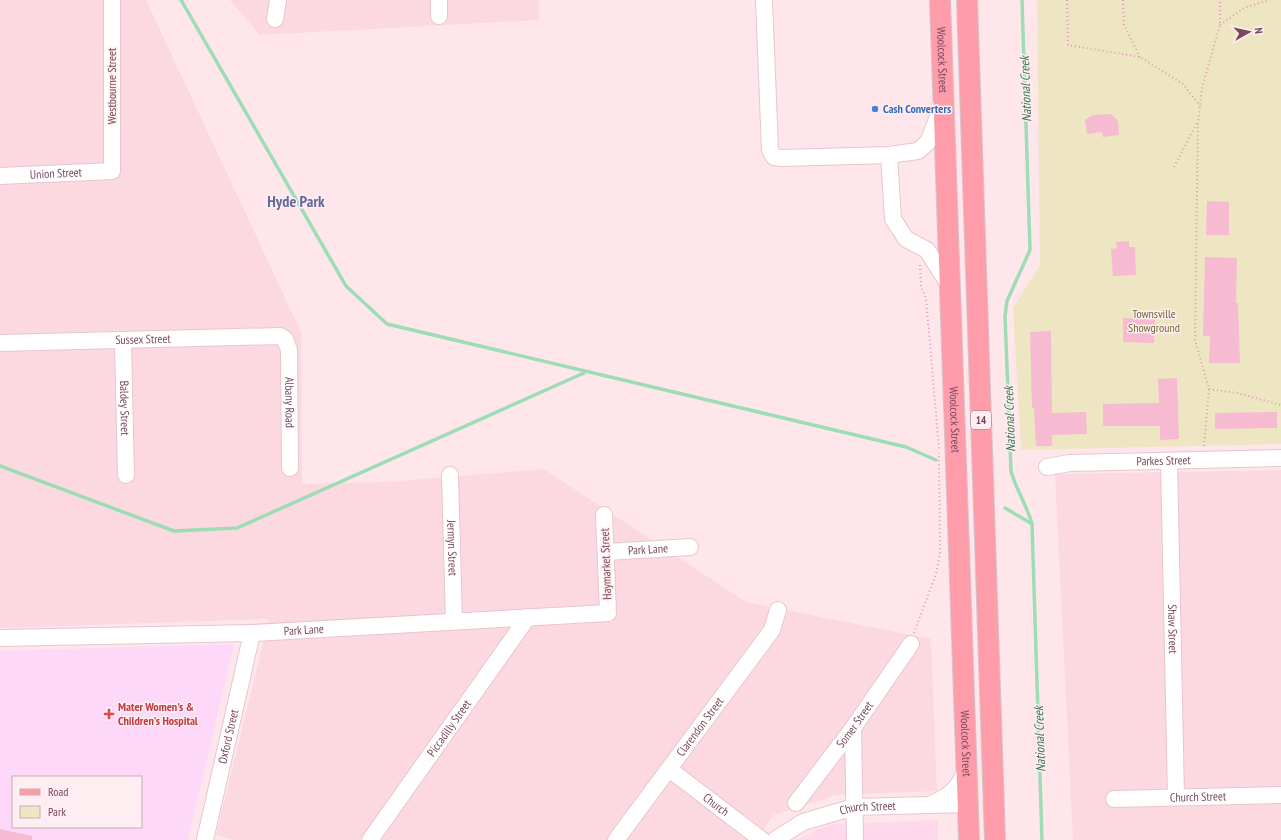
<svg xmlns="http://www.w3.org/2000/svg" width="1281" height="840" font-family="'PT Sans Narrow',sans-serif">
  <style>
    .residential { fill: #fcd9e0 }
    .commercial { fill: #ffd9eb }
    .medical { fill: #fdd8f9; fill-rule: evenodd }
    .green { fill: #eee6c2 }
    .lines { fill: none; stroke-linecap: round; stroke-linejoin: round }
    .stream { stroke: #9dddb6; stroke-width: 3.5 }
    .building { fill: #f6bbd1 }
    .minor-casing { stroke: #e9c5d0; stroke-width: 18 }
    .major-casing { stroke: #d4c4cb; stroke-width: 22 }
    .path { stroke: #dc9db5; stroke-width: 2; stroke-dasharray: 1 3; stroke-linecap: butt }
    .minor { stroke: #fff; stroke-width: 16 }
    .major { stroke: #ff9caa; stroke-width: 20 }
    .shop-dot { fill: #3f7fe0; stroke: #ffeef1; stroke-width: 1.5 }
    .health-dot { fill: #e0444e; stroke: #ffeef1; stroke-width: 1.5 }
    .labels { text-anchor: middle; stroke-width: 3; stroke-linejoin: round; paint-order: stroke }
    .shield { fill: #ffeef1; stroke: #a27a89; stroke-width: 1 }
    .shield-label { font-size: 11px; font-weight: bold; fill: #7a485d }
    .street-label { font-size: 12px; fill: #7a485d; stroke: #ffeef1 }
    .shop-label { font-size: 12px; font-weight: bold; fill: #366cbe; stroke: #ffeef1; text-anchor: start }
    .park-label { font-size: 12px; fill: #6f6b36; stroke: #ffeef1 }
    .health-label { font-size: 12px; font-weight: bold; fill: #be3a42; stroke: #ffeef1; text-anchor: start }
    .water-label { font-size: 13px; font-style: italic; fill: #377951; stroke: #ffeef1 }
    .district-label { font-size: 16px; font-weight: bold; fill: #63699e; stroke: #ffeef1 }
  </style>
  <rect width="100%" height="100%" fill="#fee6ea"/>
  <path class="residential" d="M0,0H146L301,332L302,484L387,482L544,469L746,602L931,639L937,791L836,795L774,815L755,840H234L216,835L269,619L0,628Z
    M230,0H539V20L260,35Z
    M1281,470V840H1073L1055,474Z"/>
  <path class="commercial" d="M938,820V840H795L830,824Z"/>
  <path class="medical" d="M234,644L188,840H0V651ZM13,777H141V827H13Z"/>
  <path class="green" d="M1037,0H1281V444L1021,450L1013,308L1040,265Z"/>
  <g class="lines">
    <path class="stream" d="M181,0L346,286L387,324L906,447L936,460
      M1022,0L1030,250L1007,301L1005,316L1011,471C1016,490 1027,505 1032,524L1042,840
      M0,466L174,531L237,528L584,373
      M1005,508L1032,524"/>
  </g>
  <path class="building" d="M1111,114L1118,121L1119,135L1103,137L1102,132L1087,134L1085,120L1093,115Z
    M1207,201L1229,202V235H1206Z
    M1129,241V247H1135L1136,275L1113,276L1111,249L1117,248L1116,242Z
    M1205,257L1237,258L1236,303H1238L1240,363H1209L1210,336H1203Z
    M1123,318L1155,319L1154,343L1123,342Z
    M1051,331L1052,413L1086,412L1087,434L1052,435V446H1036L1034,408H1032L1030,332Z
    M1177,378L1179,439L1160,440V426H1103V404L1159,403L1158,379Z
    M1277,412V428L1215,429V413Z
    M0,829L32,836V840H0Z"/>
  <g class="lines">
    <defs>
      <g id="minor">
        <path d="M439,0V16"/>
        <path d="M764,0L770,150L774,157L781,158L889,155L918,151L928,142L938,117L940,106"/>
        <path d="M275,19L278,0"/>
        <path d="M889,155L893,219L906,239L927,250L951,288"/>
        <path id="s1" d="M0,176L112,171V0"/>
        <path id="s2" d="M123,341L126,475"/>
        <path id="s3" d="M0,343L280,336L285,339L289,350L290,468"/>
        <path id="s4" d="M1169,461L1176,797"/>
        <path id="s5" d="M1047,467L1070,463L1281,458"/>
        <path id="s6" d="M450,475L454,621"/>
        <path id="s7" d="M606,552L690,547"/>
        <path id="s8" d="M0,638L252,633L608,613L604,515"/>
        <path d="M853,728L855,840"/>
        <path id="s9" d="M669,769L762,840"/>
        <path id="s10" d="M1114,799L1281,795"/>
        <path id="s11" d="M796,803L853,728L911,644"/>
        <path d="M933,803C950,796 960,787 966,769"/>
        <path id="s12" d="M205,840L252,633"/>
        <path id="s13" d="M370,840L528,617"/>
        <path id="s14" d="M616,840L772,630L778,610"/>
        <path id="s15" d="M775,840L803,822L854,807L967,804"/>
      </g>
      <g id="major">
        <path id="s16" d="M940,0L969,840"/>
        <path d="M967,0L995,840"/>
      </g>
    </defs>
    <use href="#minor" class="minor-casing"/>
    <use href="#major" class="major-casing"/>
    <path class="path" d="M1067,0L1068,45L1140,57L1183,84L1200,106
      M1123,0L1124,25L1140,57
      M1220,25L1244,8L1269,0
      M1174,167L1197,123
      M920,265L921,287L926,298L939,449
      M1209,389L1237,393L1281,405
      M1204,446L1209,389L1195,340L1198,122L1202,88L1220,25V0
      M914,633L936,574L940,553L939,453"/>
    <use href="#minor" class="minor"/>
    <use href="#major" class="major"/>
  </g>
  <circle class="shop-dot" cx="875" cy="109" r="4"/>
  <path class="health-dot" d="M107 708h4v4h4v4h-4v4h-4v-4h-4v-4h4z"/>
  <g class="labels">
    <rect class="shield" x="971" y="411" width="20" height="18" rx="3"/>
    <g class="shield-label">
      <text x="981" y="424">14</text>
    </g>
    <g class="street-label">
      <text dy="4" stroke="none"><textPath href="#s16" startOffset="60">Woolcock Street</textPath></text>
      <text transform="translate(112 86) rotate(-90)" y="4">Westbourne Street</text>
      <text dy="4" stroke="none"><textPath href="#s1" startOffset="56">Union Street</textPath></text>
      <text dy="4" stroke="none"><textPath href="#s3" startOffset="143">Sussex Street</textPath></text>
      <text dy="4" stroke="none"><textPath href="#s3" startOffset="350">Albany Road</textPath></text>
      <text dy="4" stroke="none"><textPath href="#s2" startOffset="67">Baldey Street</textPath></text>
      <text dy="4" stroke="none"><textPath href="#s16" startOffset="420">Woolcock Street</textPath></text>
      <text dy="4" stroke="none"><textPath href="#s5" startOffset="117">Parkes Street</textPath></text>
      <text dy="4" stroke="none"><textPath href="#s6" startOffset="73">Jermyn Street</textPath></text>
      <text dy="4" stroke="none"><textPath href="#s7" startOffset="42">Park Lane</textPath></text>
      <text transform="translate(606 564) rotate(-92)" y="4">Haymarket Street</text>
      <text dy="4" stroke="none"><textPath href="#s4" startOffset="168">Shaw Street</textPath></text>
      <text dy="4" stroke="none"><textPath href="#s8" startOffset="304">Park Lane</textPath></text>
      <text dy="4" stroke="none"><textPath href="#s11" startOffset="98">Somer Street</textPath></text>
      <text dy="4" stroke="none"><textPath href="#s14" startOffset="141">Clarendon Street</textPath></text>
      <text dy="4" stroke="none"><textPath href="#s13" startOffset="137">Piccadilly Street</textPath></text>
      <text dy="4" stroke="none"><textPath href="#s12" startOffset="106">Oxford Street</textPath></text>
      <text dy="4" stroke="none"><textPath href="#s16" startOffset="744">Woolcock Street</textPath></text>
      <text dy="4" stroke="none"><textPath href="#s10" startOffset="84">Church Street</textPath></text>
      <text dy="4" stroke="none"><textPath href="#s9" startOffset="59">Church</textPath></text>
      <text dy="4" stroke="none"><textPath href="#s15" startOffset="100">Church Street</textPath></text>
    </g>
    <g class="shop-label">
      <text x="883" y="113">Cash Converters</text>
    </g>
    <g class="park-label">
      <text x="1154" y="318">Townsville<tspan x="1154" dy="14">Showground</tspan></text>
    </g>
    <g class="health-label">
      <text x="118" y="711">Mater Women's &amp;<tspan x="118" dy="14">Children's Hospital</tspan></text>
    </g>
    <g class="water-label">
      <text transform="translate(1025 89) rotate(-92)" y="5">National Creek</text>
      <text transform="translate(1009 419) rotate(-92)" y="5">National Creek</text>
      <text transform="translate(1039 739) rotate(-92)" y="5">National Creek</text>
    </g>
    <g class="district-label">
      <text x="296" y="207">Hyde Park</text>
    </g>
  </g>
  <rect x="12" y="776" width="130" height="52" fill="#ffeef1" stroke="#caacb6"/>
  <rect x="20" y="789" width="20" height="6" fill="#ff9caa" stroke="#caacb6"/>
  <text x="48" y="796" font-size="12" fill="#7a485d">Road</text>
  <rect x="20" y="806" width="20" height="12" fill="#eee6c2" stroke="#caacb6"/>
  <text x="48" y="816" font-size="12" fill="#7a485d">Park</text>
  <g transform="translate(1249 32) rotate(82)" stroke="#ffeef1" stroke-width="3" paint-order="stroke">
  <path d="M0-3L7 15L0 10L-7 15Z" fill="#7a485d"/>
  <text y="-6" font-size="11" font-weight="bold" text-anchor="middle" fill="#7a485d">N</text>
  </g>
</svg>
